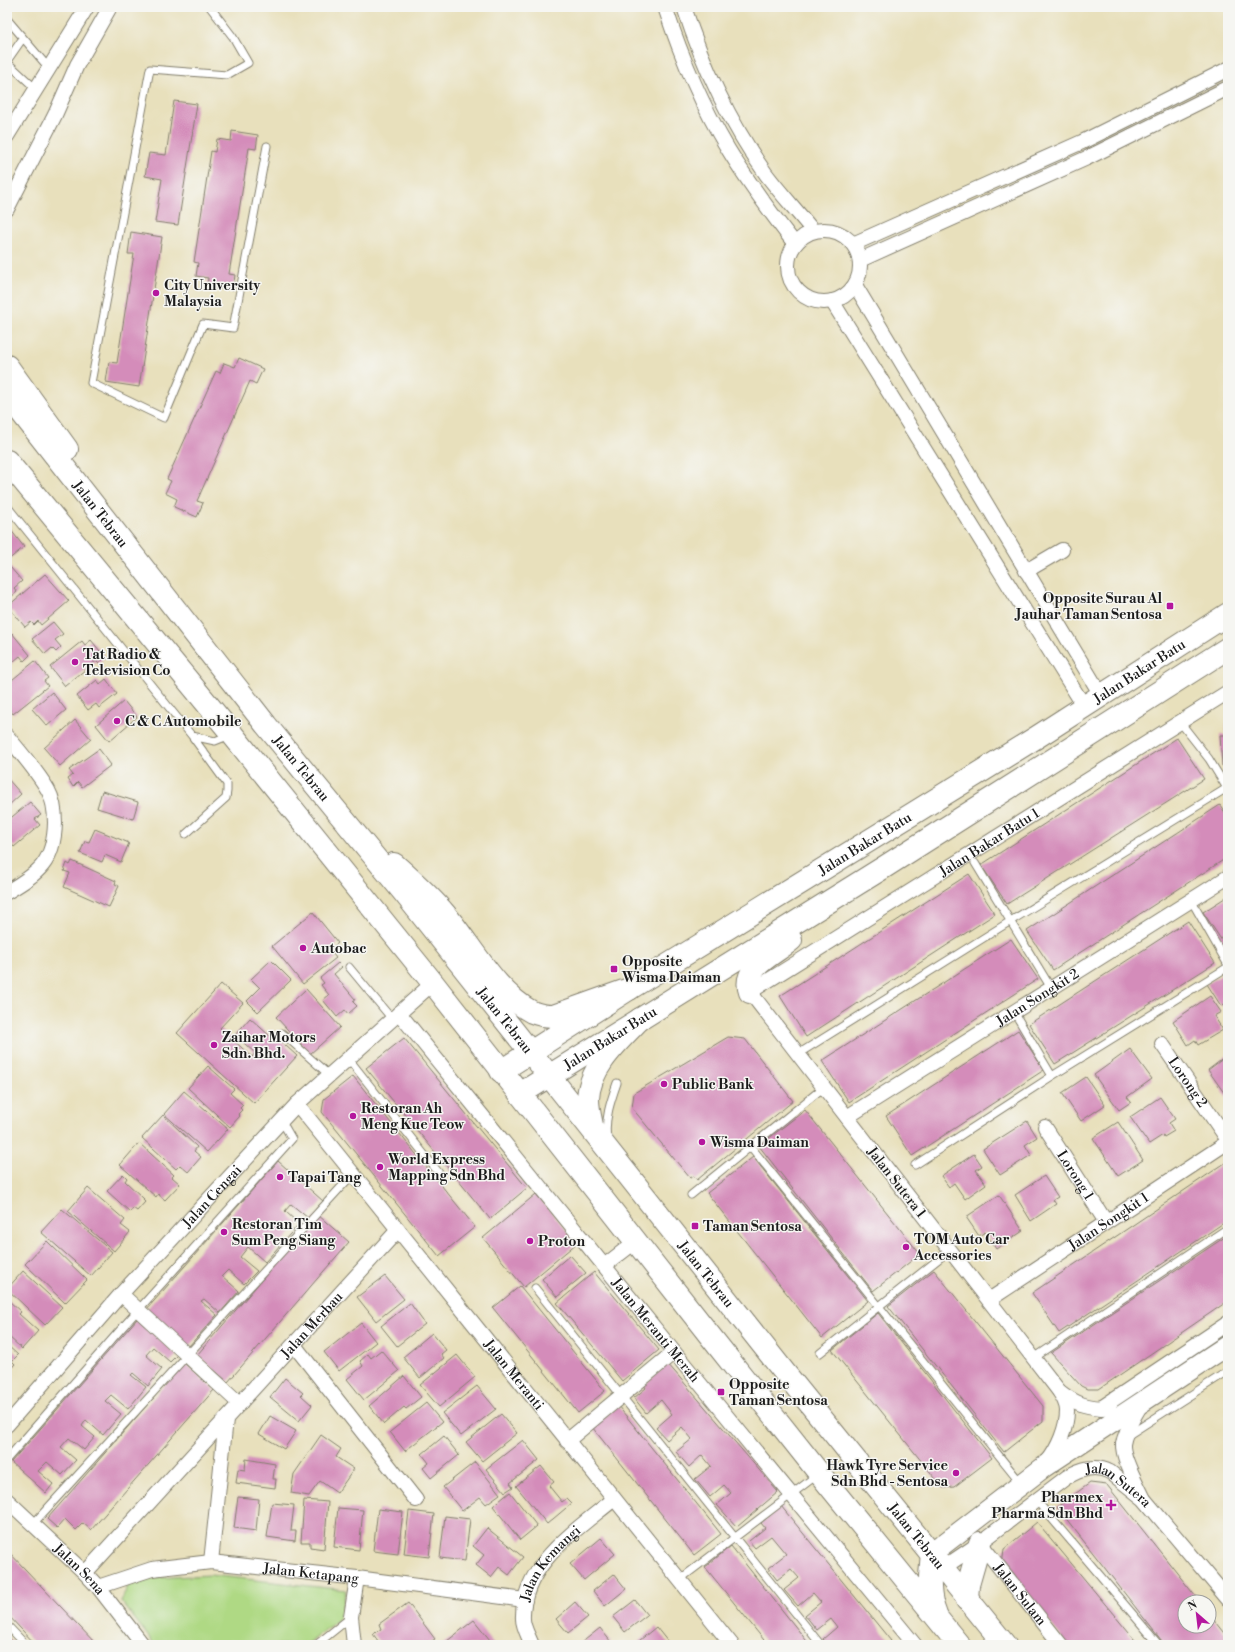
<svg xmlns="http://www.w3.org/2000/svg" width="1235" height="1652" font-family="'Libre Bodoni',serif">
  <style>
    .green { fill: #afd984; stroke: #667a50 }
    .building { fill: #d48cba }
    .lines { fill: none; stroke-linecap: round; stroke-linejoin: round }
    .lane-casing { stroke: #827e6c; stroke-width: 9 }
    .street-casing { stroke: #827e6c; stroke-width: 16 }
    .secondary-casing { stroke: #827e6c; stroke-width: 22 }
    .primary-casing { stroke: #827e6c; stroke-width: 24 }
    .highway-casing { stroke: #827e6c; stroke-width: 24 }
    .lane { stroke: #fff; stroke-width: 7 }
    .street { stroke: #fff; stroke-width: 14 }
    .secondary { stroke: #fff; stroke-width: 20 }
    .primary { stroke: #fff; stroke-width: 22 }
    .highway { stroke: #fff; stroke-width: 22 }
    .poi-dot { fill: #b5179e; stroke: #f6f6f2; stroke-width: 1.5 }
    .labels { text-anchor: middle; stroke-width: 3; stroke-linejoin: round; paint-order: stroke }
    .poi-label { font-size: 14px; font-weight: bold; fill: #1c1c1c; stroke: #f6f6f2; text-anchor: start }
    .street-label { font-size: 14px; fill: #1c1c1c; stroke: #f6f6f2 }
  </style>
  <rect width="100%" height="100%" fill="#f6f6f2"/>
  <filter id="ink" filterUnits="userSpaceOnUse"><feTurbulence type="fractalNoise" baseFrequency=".025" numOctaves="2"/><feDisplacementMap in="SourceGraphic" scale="8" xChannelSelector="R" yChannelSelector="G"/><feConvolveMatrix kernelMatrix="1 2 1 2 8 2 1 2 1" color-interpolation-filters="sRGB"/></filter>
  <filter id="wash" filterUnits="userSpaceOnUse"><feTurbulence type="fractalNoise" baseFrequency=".012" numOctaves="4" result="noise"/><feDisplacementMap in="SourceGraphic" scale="16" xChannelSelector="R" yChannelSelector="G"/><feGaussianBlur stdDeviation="0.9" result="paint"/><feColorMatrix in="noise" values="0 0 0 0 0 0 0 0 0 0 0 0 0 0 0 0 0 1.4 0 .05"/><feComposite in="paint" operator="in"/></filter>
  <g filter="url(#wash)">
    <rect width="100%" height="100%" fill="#e8e0bc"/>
    <path class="green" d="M210,1575L346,1590L339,1619L306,1645H155L121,1601L129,1584L156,1578Z"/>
    <g id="blocks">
      <path class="building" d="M174,101L197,104L178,225L155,222L162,179L145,176L149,153L166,155Z
        M232,131L258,135L256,149L249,148L229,274L235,275L233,290L207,287L208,278L196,276L198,263L194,262L211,151L215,152L217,139L231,141Z
        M131,232L162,237L139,387L106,382L109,362L117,363L134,254H128Z
        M239,358L263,369L256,384L250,381L197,501L203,503L197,517L174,507L177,499L165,493L171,481L167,479L216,371L220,373L224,363L235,367Z
        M7,525L24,547L7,561Z
        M10,567L22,581L14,588L17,592L11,597L7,593V569Z
        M45,574L69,601L41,625L38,621L34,625L31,622L25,627L12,611L8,614L7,607Z
        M53,622L63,634L55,640L61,647L56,652L52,648L45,654L32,639Z
        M12,633L30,655L24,661L20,656L7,667V638Z
        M91,640L105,657L98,663L96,661L65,686L50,667L82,641L85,645Z
        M35,661L48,678L44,681L48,686L13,714L7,706V701L9,699L7,697V690L9,688L7,684Z
        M106,679L117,694L99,708L96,704L88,710L77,696L97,680L100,684Z
        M52,692L66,710L47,726L32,709Z
        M124,701L137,717L109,741L96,725Z
        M75,720L91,739L60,766L44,748Z
        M1226,723H1228V766H1222L1220,735H1226Z
        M1177,738L1204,779L1007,904L981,865Z
        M99,749L111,765L82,787L78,782L73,787L68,779L73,775L69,770Z
        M7,778L21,794L7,807Z
        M102,791L138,802L133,819L97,808Z
        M30,802L41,815L35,819L40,825L14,847L7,839V821Z
        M1220,805L1228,817V857L1053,970L1027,931Z
        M95,829L129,843L121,862L105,855L102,862L80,853L85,841L89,842Z
        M72,861L116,881L115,884L119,886L109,907L64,887L70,873L64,871L67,863L70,865Z
        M969,874L995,914L806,1037L780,996Z
        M1228,896V950L1203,912Z
        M313,912L338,943L330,950L336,958L303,984L272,946Z
        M1188,921L1215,963L1055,1064L1029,1024Z
        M1011,939L1038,979L849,1102L822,1061Z
        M271,960L291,980L258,1012L247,1001L260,988L251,979Z
        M338,963L342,967L334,974L355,999L353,1002L357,1006L348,1014L345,1010L337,1017L323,1000L329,995L321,985L324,983L320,978Z
        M1228,971V1011L1224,1004L1221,1006L1207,984Z
        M221,984L243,1003L220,1028L252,1057L255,1053L235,1035L250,1018L271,1037L274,1035L297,1056L254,1103L177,1033Z
        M306,989L340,1027L310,1054L276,1017Z
        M1210,996L1221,1012L1214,1016L1223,1030L1198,1045L1195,1040L1188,1045L1173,1021Z
        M1018,1030L1044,1070L912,1156L886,1116Z
        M728,1037L745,1039L793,1101L697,1180L694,1176L690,1178L632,1108L634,1093Z
        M404,1038L527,1188L490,1219L366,1068Z
        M1130,1049L1152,1079L1127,1097L1131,1102L1119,1110L1094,1075Z
        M1228,1055V1096L1227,1097L1208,1070Z
        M208,1066L234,1089L230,1093L243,1105L240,1108L242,1110L238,1114L240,1116L230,1127L188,1088Z
        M353,1076L475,1227L439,1256L322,1112L324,1099Z
        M1086,1077L1105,1105L1081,1121L1062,1093Z
        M184,1091L228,1129L207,1152L164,1114Z
        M1160,1097L1175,1119L1169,1123L1174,1131L1164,1137L1163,1135L1149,1144L1130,1117Z
        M805,1110L920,1254L873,1291L759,1146Z
        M163,1115L197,1147L194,1151L201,1157L188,1172L180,1165L176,1169L142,1138Z
        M1027,1121L1037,1137L1025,1145L1031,1155L1000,1175L983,1149Z
        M1118,1122L1143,1160L1118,1176L1093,1138Z
        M139,1143L174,1175L172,1177L180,1184L165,1200L158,1194L156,1197L120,1165Z
        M974,1154L982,1166L976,1170L986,1184L965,1199L954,1183L949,1187L941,1176Z
        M753,1157L868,1301L822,1338L707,1193Z
        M278,1161L323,1201L308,1218L291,1204L285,1211L299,1224L265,1262L248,1247L240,1257L257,1271L244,1284L228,1270L222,1276L239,1291L220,1313L204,1299L201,1301L217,1315L188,1347L146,1310Z
        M1228,1161V1220L1059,1333L1032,1293Z
        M123,1174L127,1178L125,1181L144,1199L143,1200L145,1202L137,1211L133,1208L130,1212L107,1191Z
        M1044,1176L1058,1197L1053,1200L1056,1204L1031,1221L1015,1195Z
        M88,1188L125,1220L121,1225L130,1232L114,1251L68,1211Z
        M536,1194L577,1243L524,1287L483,1238Z
        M999,1195L1023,1231L996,1249L985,1232L979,1236L966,1217Z
        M62,1209L112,1252L91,1276L41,1232Z
        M318,1215L349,1242L228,1382L197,1355Z
        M1228,1235V1301L1099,1389H1087L1081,1386L1051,1353Z
        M47,1241L87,1280L65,1303L25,1264Z
        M570,1255L586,1273L557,1297L542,1279Z
        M934,1270L1043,1406V1421L1004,1452L888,1306Z
        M23,1271L62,1307L45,1325L7,1289Z
        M594,1272L659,1350L622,1381L557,1303Z
        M385,1276L404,1299L376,1321L357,1297Z
        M520,1286L605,1391L578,1413L493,1308Z
        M8,1300L21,1312L19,1314L38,1331L22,1349L7,1335V1301Z
        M410,1303L425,1324L397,1346L381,1326Z
        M878,1313L992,1458L954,1487L943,1488L832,1350Z
        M137,1319L177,1355L170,1362L153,1347L146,1355L162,1369L148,1386L133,1373L131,1375L146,1387L128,1409L111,1395L105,1401L121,1414L103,1435L86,1420L82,1426L95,1437L84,1450L69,1438L61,1447L76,1460L62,1475L47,1462L38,1471L53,1484L46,1493L11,1462Z
        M361,1323L376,1342L339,1371L324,1352Z
        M432,1333L446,1350L441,1354L444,1358L420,1378L403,1357Z
        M7,1345L18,1355L12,1361L15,1364L7,1373Z
        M381,1350L399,1371L364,1400L347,1379L363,1366L360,1361L368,1354L371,1358Z
        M457,1355L475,1377L439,1407L420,1385Z
        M184,1363L214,1390L91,1530L83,1523L76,1530L65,1519L57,1528L47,1519Z
        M668,1364L778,1492L737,1527L717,1505L731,1493L724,1485L710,1497L695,1479L711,1466L702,1455L689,1467L676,1452L692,1439L682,1427L667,1440L656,1428L672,1414L661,1400L646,1413L634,1398L646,1388L644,1385Z
        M404,1376L421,1397L406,1409L404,1407L384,1424L369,1406Z
        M285,1378L303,1393L301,1395L312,1405L299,1421L270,1397Z
        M477,1386L496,1409L461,1436L442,1413Z
        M426,1403L442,1422L405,1451L390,1432Z
        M618,1406L721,1534L694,1555L592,1427Z
        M501,1414L517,1433L482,1461L466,1442Z
        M270,1416L296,1431L284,1449L259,1434Z
        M321,1435L341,1449L336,1457L354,1469L337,1493L320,1481L309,1496L291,1493L294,1474Z
        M444,1436L459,1455L431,1478L423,1468L429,1463L422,1454Z
        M523,1440L539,1460L510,1483L513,1487L505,1492L486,1469Z
        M246,1459L275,1464L273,1479H276L275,1488L236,1483L238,1469L245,1470Z
        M475,1462L500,1494L486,1504L480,1497L462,1511L443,1487Z
        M541,1466L554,1482L549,1486L562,1502L567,1498L572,1503L547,1524L516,1486Z
        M1090,1483L1107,1485L1200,1602H1185V1626H1209V1613L1228,1637V1645H1165L1057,1507Z
        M510,1492L537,1526L520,1540L493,1506Z
        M238,1497L259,1499L256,1531L234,1528Z
        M304,1500L328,1502L324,1549L310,1547V1542H301Z
        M272,1503L294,1505L291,1531H296L295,1541L267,1537Z
        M781,1506L891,1641L886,1645H828L823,1639L837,1627L831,1619L817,1630L805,1615L821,1602L813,1593L798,1606L784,1590L799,1578L791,1569L777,1580L768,1568L786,1554L771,1536L755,1548L749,1541L765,1528L761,1523Z
        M338,1508L363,1510L359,1550L334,1547Z
        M378,1509L403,1512L398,1554L373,1551Z
        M409,1511L434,1514L429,1557L404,1554Z
        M445,1516L470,1519L465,1561L440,1558Z
        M1037,1522L1139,1645H1068L1002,1564L1004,1549Z
        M487,1528L523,1557L509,1575L499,1567L491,1577L476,1565L484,1555L473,1546Z
        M601,1538L615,1554L584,1580L570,1564Z
        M731,1546L810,1645H768L705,1567Z
        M7,1550L97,1645H36L7,1614Z
        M614,1574L626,1589L605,1606L593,1591Z
        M635,1600L647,1615L625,1632L613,1617Z
        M575,1602L588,1617L568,1633L556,1619Z
        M408,1603L435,1639L426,1645H381L373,1634L381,1629L379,1624Z
        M474,1620L494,1645H442Z
        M656,1627L668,1642L665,1645H634Z
        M600,1628L611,1642L607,1645H580V1644Z
        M7,1636L15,1645H7Z"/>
    </g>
  </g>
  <g filter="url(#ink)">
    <use href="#blocks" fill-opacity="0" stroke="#827e6c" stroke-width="1"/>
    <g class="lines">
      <defs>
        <path id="lane" d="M210,7L233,37L248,63L227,75L150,69L91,383L164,418L203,324L233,328L267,146
          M7,19L48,67
          M7,61L23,38
          M7,62L36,89
          M7,506L192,736L215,741L230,735
          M1180,722L1209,759L1228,790
          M186,834L226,798L227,791V784L192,736
          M975,863L1051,988
          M1191,900L1228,965
          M349,967L392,1019
          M1014,1012L1052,1076
          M282,1033L329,1075
          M798,1054L1009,922L1227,788
          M348,1058L439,1173
          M607,1139C604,1120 611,1100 617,1083
          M751,1147L1021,1483
          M915,1165L1052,1076L1228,967
          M691,1195L824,1087
          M535,1288L821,1645
          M820,1353L950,1250
          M1034,1358L1228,1228
          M1127,1436L1228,1371
          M7,1459L121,1329L292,1139L281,1120
          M1036,1500L1159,1645
          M33,1524L353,1174
          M679,1580L817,1475
          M7,1625L26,1645
          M316,1645L351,1617"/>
        <g id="street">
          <path d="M665,7C681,56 701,104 728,149C748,182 771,213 795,244"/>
          <path d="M684,7C703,66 730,123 766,174C781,194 798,212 813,231"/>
          <path d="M7,136L87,7"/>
          <path d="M7,209L55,115L77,65L110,7"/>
          <circle cx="824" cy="266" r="36"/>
          <path d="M853,244L1082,142L1228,69"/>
          <path d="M860,260L1087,158L1228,88"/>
          <path d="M855,285L1101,695"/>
          <path d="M832,301L1084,706"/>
          <path d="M1026,571L1062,550"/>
          <path d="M7,736C21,753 37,771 48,790C53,799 55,813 55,823C54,862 39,873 7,892"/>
          <path id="s1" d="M399,1013L674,1352L915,1645"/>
          <path id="s2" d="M1162,1044L1228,1140"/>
          <path id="s3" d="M297,1104L732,1645"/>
          <path id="s4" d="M847,1117L1228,877"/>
          <path id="s5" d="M1045,1127L1106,1222"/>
          <path d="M604,1266L635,1242"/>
          <path d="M121,1294L240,1404"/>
          <path id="s6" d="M989,1300L1228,1142"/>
          <path d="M294,1345L416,1500"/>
          <path d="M1059,1391C1077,1405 1088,1408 1110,1408"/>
          <path d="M1141,1404C1135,1416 1125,1430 1123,1444C1122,1458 1137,1484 1143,1497"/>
          <path d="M1101,1408L1228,1323"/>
          <path id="s7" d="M7,1425L121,1294L297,1104L433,983"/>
          <path d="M567,1441L674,1352"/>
          <path id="s8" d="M1048,1461C1058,1448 1067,1428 1067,1411C1067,1404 1063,1397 1059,1391L750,992L1228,692"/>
          <path id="s9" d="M7,1500L85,1573L98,1587L143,1645"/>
          <path id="s10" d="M980,1543L1061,1645"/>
          <path d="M211,1562L226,1419"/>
          <path id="s11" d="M943,1568L980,1543L1067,1477C1081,1469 1095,1464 1110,1472L1144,1499L1228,1599"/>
          <path id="s12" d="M85,1573L398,1230"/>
          <path id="s13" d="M98,1587L152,1569L211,1562L357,1578L525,1600"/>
          <path d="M354,1645L351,1617L357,1578"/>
          <path id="s14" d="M532,1645C529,1637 523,1627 523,1619C521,1565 577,1530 614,1499"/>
        </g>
        <path id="secondary" d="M932,1553L1044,1467L1228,1345"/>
        <g id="primary">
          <path d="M750,992C741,967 775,954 791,940"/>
          <path id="s15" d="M501,1071L629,989L1037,737L1228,614"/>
          <path id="s16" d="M520,1094L886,866L1228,648"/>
        </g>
        <g id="highway">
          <path d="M7,366L67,449"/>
          <path id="s17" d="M7,394L266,725L405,894L785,1373L1005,1645"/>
          <path d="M7,461L232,734L433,983L711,1337L819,1473L959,1645"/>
          <path d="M394,864C412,880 430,896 445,914C471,945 496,993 532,1012C539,1015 546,1016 553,1016L629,989"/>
          <path d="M593,1130C591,1120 588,1110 588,1099C589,1067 619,1041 640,1019"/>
          <path d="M932,1553C930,1575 927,1593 936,1615"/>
          <path d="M967,1600L968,1585L980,1543"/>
        </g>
      </defs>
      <use href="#lane" class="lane-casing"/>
      <use href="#street" class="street-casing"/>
      <use href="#secondary" class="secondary-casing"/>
      <use href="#primary" class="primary-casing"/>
      <use href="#highway" class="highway-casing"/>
      <use href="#lane" class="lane"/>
      <use href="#street" class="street"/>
      <use href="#secondary" class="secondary"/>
      <use href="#primary" class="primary"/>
      <use href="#highway" class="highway"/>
    </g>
  </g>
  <g class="poi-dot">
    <circle cx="156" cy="293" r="4"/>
    <rect x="1166" y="602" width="8" height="8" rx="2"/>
    <circle cx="75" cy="662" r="4"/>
    <circle cx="117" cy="721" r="4"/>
    <circle cx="303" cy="948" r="4"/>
    <rect x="610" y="965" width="8" height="8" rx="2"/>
    <circle cx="214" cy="1045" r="4"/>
    <circle cx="664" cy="1084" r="4"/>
    <circle cx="353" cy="1116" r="4"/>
    <circle cx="702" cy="1142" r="4"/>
    <circle cx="380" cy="1167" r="4"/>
    <circle cx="280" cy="1177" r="4"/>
    <rect x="691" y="1222" width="8" height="8" rx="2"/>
    <circle cx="224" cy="1232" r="4"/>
    <circle cx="530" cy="1241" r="4"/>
    <circle cx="906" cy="1247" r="4"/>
    <rect x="717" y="1388" width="8" height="8" rx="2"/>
    <circle cx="956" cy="1473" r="4"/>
    <path d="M1109 1499h4v4h4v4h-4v4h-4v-4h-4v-4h4z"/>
  </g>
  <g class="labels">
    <g class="poi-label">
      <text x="164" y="290">City University<tspan x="164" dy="16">Malaysia</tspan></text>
      <text x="1162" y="603" text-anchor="end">Opposite Surau Al<tspan x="1162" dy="16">Jauhar Taman Sentosa</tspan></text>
      <text x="83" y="659">Tat Radio &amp;<tspan x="83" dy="16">Television Co</tspan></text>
      <text x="125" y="726">C &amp; C Automobile</text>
      <text x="311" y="953">Autobac</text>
      <text x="622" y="966">Opposite<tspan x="622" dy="16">Wisma Daiman</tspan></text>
      <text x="222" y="1042">Zaihar Motors<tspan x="222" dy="16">Sdn. Bhd.</tspan></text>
      <text x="672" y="1089">Public Bank</text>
      <text x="361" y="1113">Restoran Ah<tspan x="361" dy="16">Meng Kue Teow</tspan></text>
      <text x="710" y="1147">Wisma Daiman</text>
      <text x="388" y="1164">World Express<tspan x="388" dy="16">Mapping Sdn Bhd</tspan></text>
      <text x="288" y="1182">Tapai Tang</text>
      <text x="232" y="1229">Restoran Tim<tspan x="232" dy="16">Sum Peng Siang</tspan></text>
      <text x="703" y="1231">Taman Sentosa</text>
      <text x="914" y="1244">TOM Auto Car<tspan x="914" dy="16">Accessories</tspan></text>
      <text x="538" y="1246">Proton</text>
      <text x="729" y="1389">Opposite<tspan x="729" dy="16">Taman Sentosa</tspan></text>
      <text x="948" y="1470" text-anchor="end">Hawk Tyre Service<tspan x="948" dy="16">Sdn Bhd - Sentosa</tspan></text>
      <text x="1103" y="1502" text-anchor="end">Pharmex<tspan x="1103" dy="16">Pharma Sdn Bhd</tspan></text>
    </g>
    <g class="street-label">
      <text dy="5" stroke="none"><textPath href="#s17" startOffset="152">Jalan Tebrau</textPath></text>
      <text dy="5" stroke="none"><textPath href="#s15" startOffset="753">Jalan Bakar Batu</textPath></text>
      <text dy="5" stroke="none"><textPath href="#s17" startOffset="476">Jalan Tebrau</textPath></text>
      <text dy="5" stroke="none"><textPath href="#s8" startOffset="863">Jalan Bakar Batu 1</textPath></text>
      <text dy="5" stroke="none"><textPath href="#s15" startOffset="429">Jalan Bakar Batu</textPath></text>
      <text dy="5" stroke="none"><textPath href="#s4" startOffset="225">Jalan Songkit 2</textPath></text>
      <text dy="5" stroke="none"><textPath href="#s17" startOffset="800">Jalan Tebrau</textPath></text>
      <text dy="5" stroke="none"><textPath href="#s16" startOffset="106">Jalan Bakar Batu</textPath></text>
      <text dy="5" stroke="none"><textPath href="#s2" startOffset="46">Lorong 2</textPath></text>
      <text dy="5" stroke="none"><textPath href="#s5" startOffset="57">Lorong 1</textPath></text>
      <text transform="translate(897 1182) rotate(52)" y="5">Jalan Sutera 1</text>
      <text dy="5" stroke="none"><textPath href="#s7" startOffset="307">Jalan Cengai</textPath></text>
      <text dy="5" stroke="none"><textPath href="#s6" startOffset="143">Jalan Songkit 1</textPath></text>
      <text dy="5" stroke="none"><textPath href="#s17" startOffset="1124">Jalan Tebrau</textPath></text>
      <text dy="5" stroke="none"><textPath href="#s12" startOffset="336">Jalan Merbau</textPath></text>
      <text dy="5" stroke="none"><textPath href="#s1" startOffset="408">Jalan Meranti Merah</textPath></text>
      <text dy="5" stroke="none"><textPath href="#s3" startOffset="347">Jalan Meranti</textPath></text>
      <text dy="5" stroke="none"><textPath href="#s11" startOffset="212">Jalan Sutera</textPath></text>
      <text dy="5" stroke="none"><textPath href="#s17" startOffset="1460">Jalan Tebrau</textPath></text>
      <text dy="5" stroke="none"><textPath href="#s14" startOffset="92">Jalan Kemangi</textPath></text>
      <text dy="5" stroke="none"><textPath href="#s9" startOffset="100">Jalan Sena</textPath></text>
      <text dy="5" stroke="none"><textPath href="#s13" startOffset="217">Jalan Ketapang</textPath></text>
      <text dy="5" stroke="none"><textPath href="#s10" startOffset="65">Jalan Sulam</textPath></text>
    </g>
  </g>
  <rect width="1235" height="1652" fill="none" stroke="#f6f6f2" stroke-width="24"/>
  <g transform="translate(1197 1614) rotate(332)"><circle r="19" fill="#f6f6f2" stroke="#9f9f9c"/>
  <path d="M0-3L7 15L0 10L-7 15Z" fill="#b5179e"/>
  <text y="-6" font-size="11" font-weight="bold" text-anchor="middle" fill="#1c1c1c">N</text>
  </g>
</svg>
